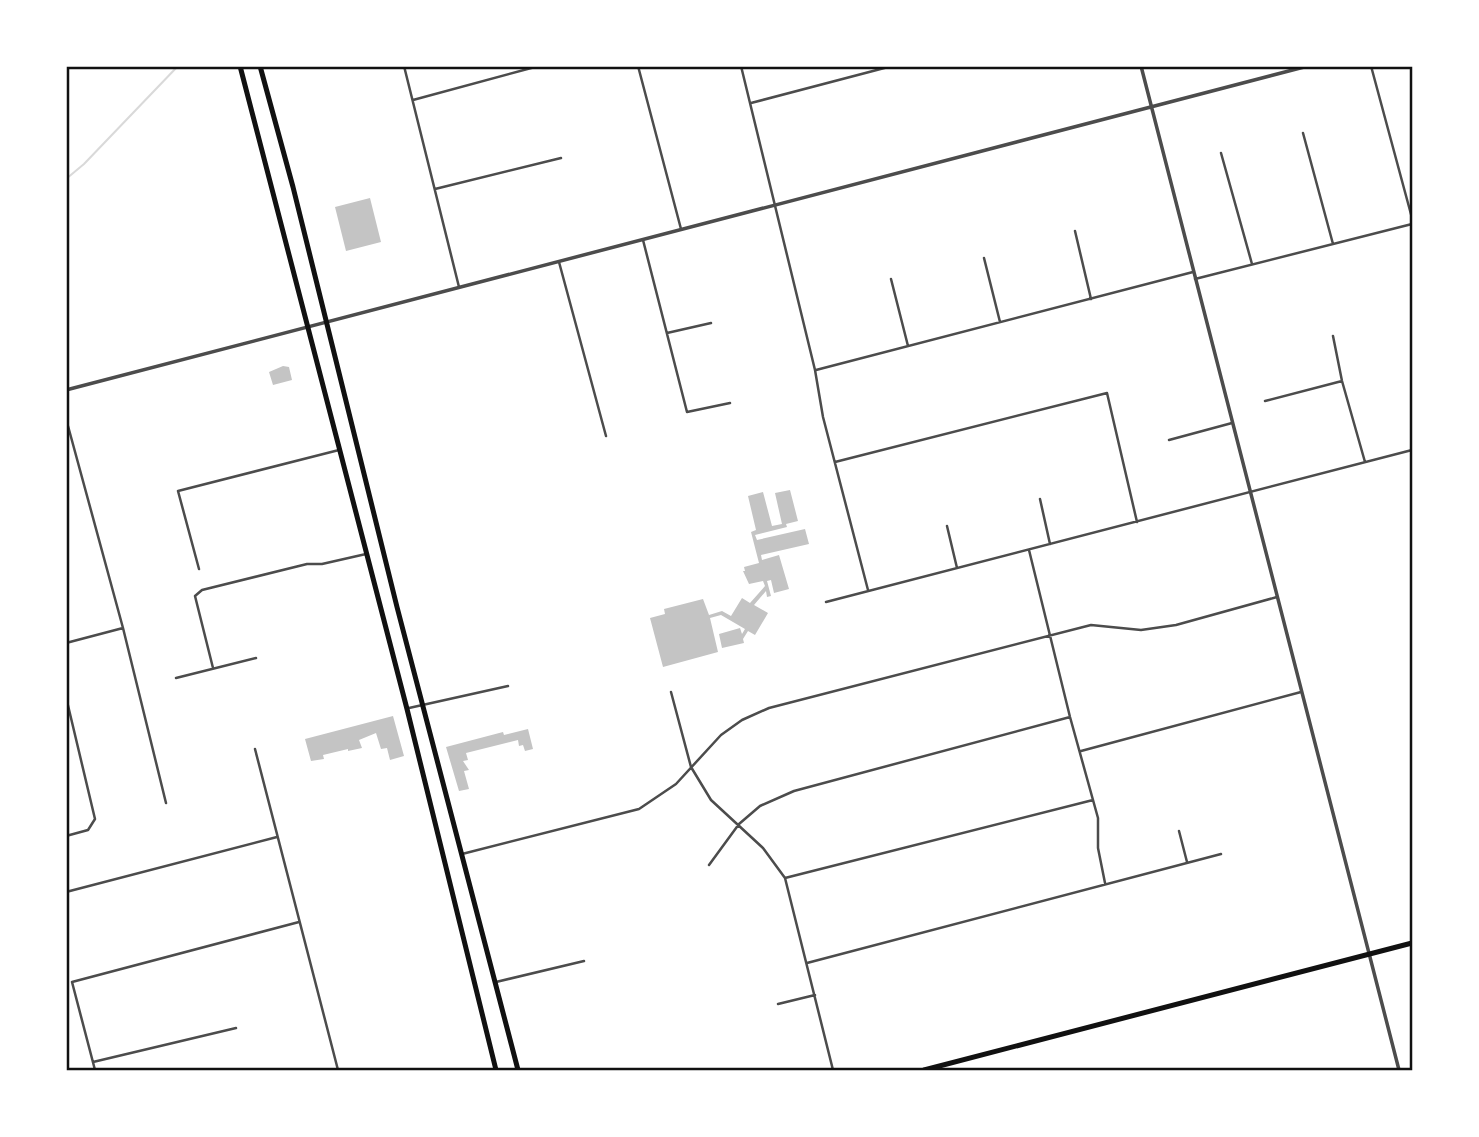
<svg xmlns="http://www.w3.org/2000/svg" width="1479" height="1137" font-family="'Fira Sans Condensed',sans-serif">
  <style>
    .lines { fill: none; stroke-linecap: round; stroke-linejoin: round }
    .stream { stroke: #d9d9d9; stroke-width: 2 }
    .building { fill: #c4c4c4 }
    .minor { stroke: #4c4c4c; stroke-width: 2.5 }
    .tertiary { stroke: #4c4c4c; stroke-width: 3.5 }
    .primary { stroke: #111; stroke-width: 5 }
    .neatline { fill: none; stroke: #111; stroke-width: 2.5 }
  </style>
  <rect width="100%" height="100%" fill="#fff"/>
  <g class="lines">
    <path class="stream" d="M66,179L84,164L178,66"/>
  </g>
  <path class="building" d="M370,198L381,242L346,251L335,207Z
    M283,366L289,367L292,380L273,385L269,372Z
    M790,490L798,521L786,524L787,527L755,535L757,540L805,529L809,544L761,555L762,560L779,555L789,589L774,593L771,580L767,581L771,596L767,597L766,591L754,605L768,613L755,635L748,631L743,639L744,643L722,648L719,634L740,628L742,634L745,629L721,615L710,618L718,652L663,667L650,618L665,614L664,609L703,599L709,615L722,611L731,616L742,598L750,603L765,586L763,581L749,584L743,571H745L744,567L759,563L751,532L756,530L748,496L763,492L772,526L782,524L775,493Z
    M393,716L404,756L390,760L387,748L381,749L376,733L359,740L362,748L348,751V749L323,755L324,759L311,761L305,739Z
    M528,729L533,749L525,751L523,745L519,746L518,740L466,753L468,760L463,761L469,770L464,771L469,789L459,791L446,747L503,732L504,735Z"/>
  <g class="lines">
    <path class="minor" d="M404,66L459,287
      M638,66L681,229
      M741,66L815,370L823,417L868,590
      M1371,66L1412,218
      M413,100L535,67
      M751,103L892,66
      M1303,133L1333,244
      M1221,153L1252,264
      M435,189L561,158
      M1075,231L1091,299
      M643,240L687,412L730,403
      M984,258L1000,322
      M559,262L606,436
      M891,279L908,346
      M1195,279L1412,224
      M667,333L711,323
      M1333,336L1342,381L1365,462
      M816,370L1193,272
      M1265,401L1342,381
      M68,426L123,628L166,803
      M1169,440L1232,423
      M835,462L1107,393L1137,522
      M1040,499L1050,544
      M947,526L957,568
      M1029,550L1070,717L1098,818V848L1105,883
      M199,569L178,491L339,450
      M826,602L1412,450
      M66,643L123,628
      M213,668L195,596L202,590L307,564H322L366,554
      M176,678L256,658
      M671,692L691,767L711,800L763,848L785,878L833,1070
      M66,697L95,819L88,830L66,836
      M409,708L508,686
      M255,749L338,1070
      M1081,751L1301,692
      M1179,831L1187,862
      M462,854L639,809L676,784L721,735L742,720L769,708L1091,625L1141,630L1176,625L1277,597
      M709,865L739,824L760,806L794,791L1070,717
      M785,878L1093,800
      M66,892L277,837
      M807,963L1221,854
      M496,982L584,961
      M778,1004L815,995
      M93,1062L236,1028
      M95,1070L72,982L299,922"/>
    <path class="tertiary" d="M1141,66L1399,1070
      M66,390L1308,66"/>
    <path class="primary" d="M240,66L407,709L496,1070
      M260,66L293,187L397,607L518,1070
      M924,1070L1412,943"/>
  </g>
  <rect width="1479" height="1137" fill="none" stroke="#ffffff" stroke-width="136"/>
  <rect x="68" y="68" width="1343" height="1001" class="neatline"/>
</svg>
